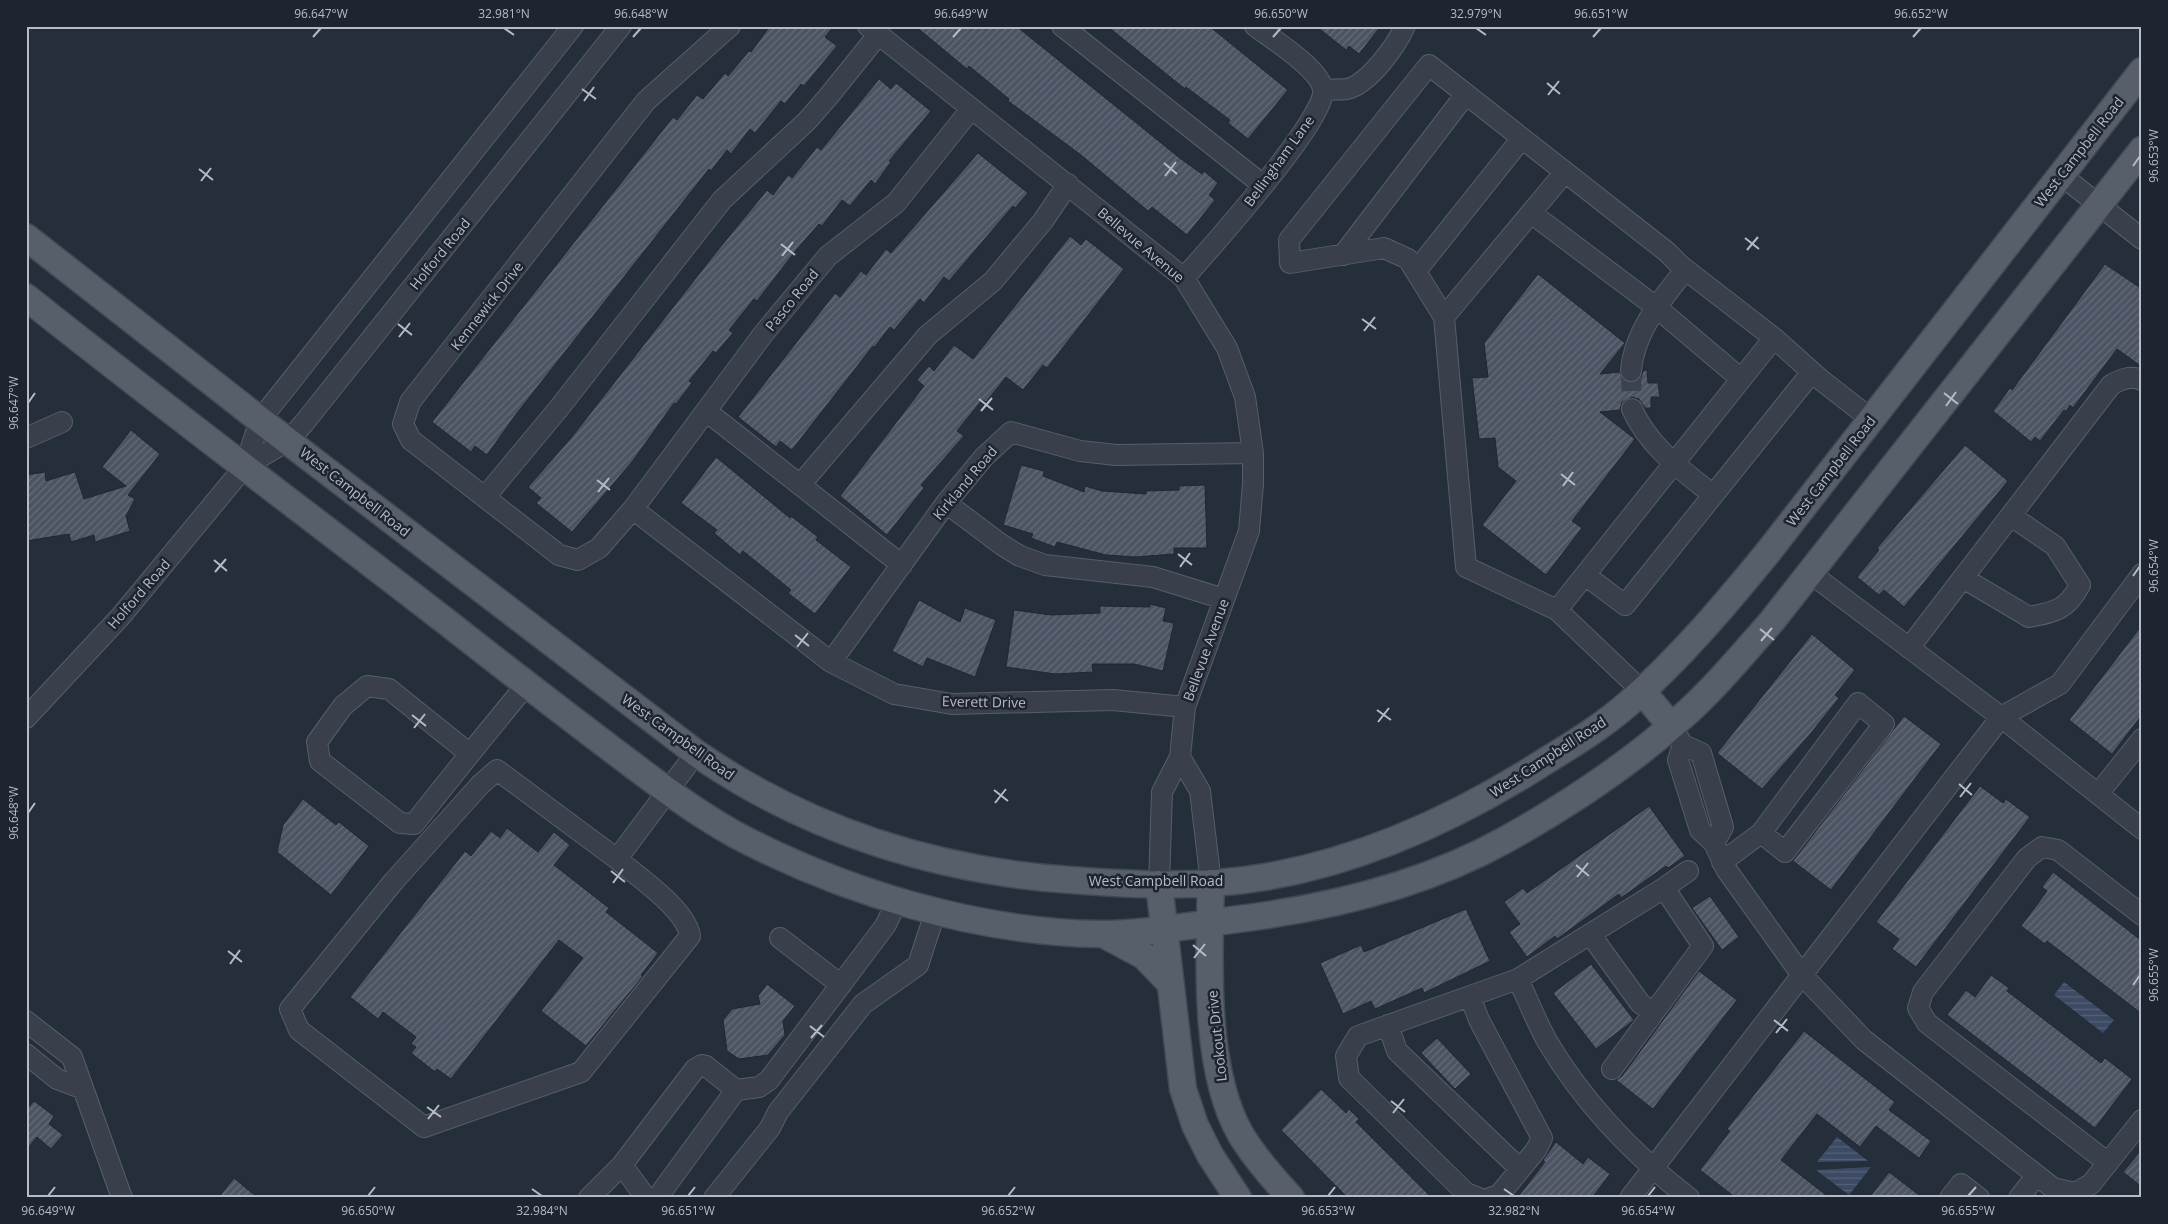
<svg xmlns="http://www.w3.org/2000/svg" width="2168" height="1224" font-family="'Open Sans',sans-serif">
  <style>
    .water { fill: url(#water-rules) }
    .building { fill: url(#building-hatch); stroke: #202733 }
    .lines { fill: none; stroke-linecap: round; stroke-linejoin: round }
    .minor-tunnel { stroke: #3b4350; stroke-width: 20; stroke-dasharray: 20 10; stroke-linecap: butt }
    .minor-casing { stroke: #575e6a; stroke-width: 22 }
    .major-casing { stroke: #424955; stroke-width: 29 }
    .minor { stroke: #39404c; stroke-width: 20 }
    .major { stroke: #575f6b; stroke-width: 26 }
    .ticks { fill: none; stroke: #b5bbc7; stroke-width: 2 }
    .labels { text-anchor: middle; stroke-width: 5; stroke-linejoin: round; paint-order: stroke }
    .street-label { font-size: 14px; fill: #b5bbc7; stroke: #1e2531 }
    .neatline { fill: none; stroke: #b5bbc7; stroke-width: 2 }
    .ticks-label { font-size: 12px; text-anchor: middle; fill: #b5bbc7 }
  </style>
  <defs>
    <pattern id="water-rules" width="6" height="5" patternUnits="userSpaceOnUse" patternTransform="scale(1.25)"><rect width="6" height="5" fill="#3c4a63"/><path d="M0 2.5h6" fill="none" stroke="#566278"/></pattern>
    <pattern id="building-hatch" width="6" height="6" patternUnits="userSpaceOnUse" patternTransform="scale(1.25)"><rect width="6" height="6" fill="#4c5464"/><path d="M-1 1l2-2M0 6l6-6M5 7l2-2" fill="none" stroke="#646b79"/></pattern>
  </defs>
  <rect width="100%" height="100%" fill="#252e3b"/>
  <path class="water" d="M2064,982L2114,1020L2103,1033L2054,995Z
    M1837,1137L1868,1161L1817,1162Z
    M1871,1167L1849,1195L1816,1170Z"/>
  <path class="building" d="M770,26H834L825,37L837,46L804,86L801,84L785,104L781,101L755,133L750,129L731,154L727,150L711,171L709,169L517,413L487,455L475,446L471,452L432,422L673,117L677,120L697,95L703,99L725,73L728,76L749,51L751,52Z
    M915,26H1016L1181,159L1202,174L1204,171L1218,183L1209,195L1215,200L1187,235L1152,207L1148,211L1081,155L1008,101L1009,99L969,66L967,69Z
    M1107,26H1209L1288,90L1248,139L1228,123L1230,120L1186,87L1185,89Z
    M1316,26H1381L1359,54L1349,46L1346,50Z
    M879,79L891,89L896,83L931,111L889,161L891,162L875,184L871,180L850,206L842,200L822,226L819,224L797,249L757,301L754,299L729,330L733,333L716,353L713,351L689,381L692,383L676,404L674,403L632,462L572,532L536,503L541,498L528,487L571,438L713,256L767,190L773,195L788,175L792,178L817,147L821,150Z
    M978,153L1028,193L1015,208L1013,206L949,281L944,277L924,303L920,299L894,330L890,327L874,348L873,346L792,450L780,441L776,447L738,417L835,293L840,297L861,271L866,275L886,249L891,253Z
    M1070,236L1081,245L1086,239L1124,269L1047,368L1043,365L1023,390L1006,377L986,402L982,400L957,431L964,436L921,485L924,488L887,535L840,496L924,386L917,380L929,366L934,371L954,345L973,359Z
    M2105,264L2142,289V367L2117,349L2073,408L2070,405L2066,411L2064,410L2040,441L2035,437L2031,442L1993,411L2010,388L2012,390Z
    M1538,274L1625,343L1600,374L1620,372L1623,380L1630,383L1636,382L1641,378L1643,371L1647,370L1648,383H1658L1660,397H1651V408H1645L1639,399L1632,397L1622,402L1620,410L1600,412L1635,439L1572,521L1582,528L1546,575L1482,525L1516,481L1498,467L1495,438L1479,439L1472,378L1488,377L1484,343Z
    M131,430L160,454L128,495L135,499L126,516L130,531L95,542L94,535L71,542L69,534L26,541V475L45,472L46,481L75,472L84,499L126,486L102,467Z
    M1965,445L2008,481L1904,607L1884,590L1879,595L1857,577L1879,550L1877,548Z
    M716,457L790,518L791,516L818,537L816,540L851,567L815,614L788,593L791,590L743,551L740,555L714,533L717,530L681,503Z
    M1021,465L1044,471L1043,476L1084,492L1085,486L1102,491L1146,494V491L1179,490V486L1205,485L1207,548H1174V554L1135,557L1106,555L1057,542L1055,547L1031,538L1033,534L1003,525Z
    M919,600L960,622L965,608L996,620L975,677L927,658L923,667L892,651Z
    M1150,604L1166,608L1163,621L1174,623L1163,671L1134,664H1092L1093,672L1055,674L1006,667L1014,610L1051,615L1100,613V606L1150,607Z
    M2142,625V715L2112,754L2069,720Z
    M1812,634L1855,670L1835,695L1839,698L1812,732L1762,789L1717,753Z
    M1904,716L1941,744L1831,890L1793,861Z
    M1980,786L2003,803L2006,799L2030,817L1916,967L1892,949L1899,939L1876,922Z
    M303,799L336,825L339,822L369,846L331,895L277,852L283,825Z
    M1649,806L1685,856L1668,868L1666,866L1621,898L1619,894L1557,939L1555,936L1527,957L1509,932L1520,924L1504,902L1523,888L1527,893Z
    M507,828L538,852L554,832L570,845L554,865L609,908L606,912L658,953L641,975L643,976L586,1046L541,1011L583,958L559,940L451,1079L437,1069L435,1072L411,1053L416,1047L411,1044L416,1037L383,1012L378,1019L350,997L465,851L471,856L491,831L500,838Z
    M2053,872L2142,941V1014L2047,941L2045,944L2021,926L2047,891L2042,887Z
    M1710,896L1739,937L1722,950L1692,908Z
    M1466,909L1490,961L1424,993L1422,988L1375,1009L1371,1001L1343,1014L1320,963L1361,945L1364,952Z
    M1591,964L1634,1020L1596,1049L1553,993Z
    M1699,971L1737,1000L1653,1109L1616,1080L1622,1076Z
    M1991,975L2009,988L2007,991L2101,1063L2105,1058L2132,1079L2095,1128L1947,1015L1966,990L1975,997Z
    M767,984L795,1006L783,1021L785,1035L768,1055L739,1059L727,1051L723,1020L732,1009L760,1004L758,996Z
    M1804,1031L1895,1102L1889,1110L1931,1141L1919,1158L1876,1126L1860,1147L1817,1114L1781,1160L1830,1198H1736L1700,1170L1730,1131L1727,1129Z
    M1437,1038L1471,1074L1455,1089L1421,1053Z
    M1321,1089L1346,1113L1349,1109L1359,1119L1356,1122L1432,1198H1348L1334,1184L1281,1130Z
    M34,1101L54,1116L49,1124L63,1135L51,1149L37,1137L26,1150V1110Z
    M1556,1142L1583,1164L1588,1157L1610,1174L1592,1198H1517L1545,1162L1543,1160Z
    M2142,1149V1187L2123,1172Z
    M1889,1172L1923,1198H1869Z
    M234,1178L258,1198H218Z"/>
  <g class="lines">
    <path class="minor-tunnel" d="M1631,371L1632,409"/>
    <defs>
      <path id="minor" d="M730,26L646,101L410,402L403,424L411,440L559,555L578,560L599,548L633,509L764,333L828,256L896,203L971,109
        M868,26L1184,278L1227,348L1245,397L1253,453V484L1249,531L1185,707L1180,757L1162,792L1159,884
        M1062,26L1263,185
        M1323,90C1331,89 1340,90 1347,89C1369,84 1396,46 1405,26
        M2061,175L2142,239
        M1531,213L1656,307L1741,379
        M1343,255L1466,94
        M1416,271L1522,138
        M1184,278C1208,251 1327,118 1323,90C1321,69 1272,39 1255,26
        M1444,317L1565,172
        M1631,371C1634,332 1661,300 1685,270
        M1632,409C1649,447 1682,470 1713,495
        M706,411L902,565
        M26,438L62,422
        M245,466L260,420L573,26
        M800,485L928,335L993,281L1043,221L1068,184
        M485,497L559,408L722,200L807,121L828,97L878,35
        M946,503L1002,545L1020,556L1045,565L1153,577L1224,599
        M633,509L831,662L894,694L952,704L1113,700L1185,707
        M1810,573L2001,717L2060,684L2142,574
        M1585,575L1625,605L1812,372
        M1963,578L2029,617C2055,612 2067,610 2080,585L2055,546L2011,516
        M1557,610L1774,338
        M1909,648L2111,385C2121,379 2131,375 2142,380
        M831,662L946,503L984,457L1011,432L1080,451L1116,455L1253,453
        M1642,691L1557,610L1466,567L1444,317L1408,259L1384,248L1290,263L1289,240L1429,65L1667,252L1681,266L1774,338L1821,380L1871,419
        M26,718L121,616L245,466L289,440L304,423L621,26
        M1676,734L1683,745L1701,753L1723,827L1714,843
        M1683,745L1678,760L1700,830L1714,843L1726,869L1801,974L1864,1040L2053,1188L2075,1193L2091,1184L2142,1120
        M470,754L389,689L367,686L343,706L317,742L320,761L400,823L414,824C451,777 489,730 527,684
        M1180,757L1200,791L1211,883
        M2098,794L2142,739
        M617,859C638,877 686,909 690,936L581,1072L424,1127L299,1030L290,1009L394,881L480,785L497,770L617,859L696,753
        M1722,862L1761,833L1858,703L1884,724L1785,852L1761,833
        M1590,934L1640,1003L1653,1013
        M780,938L841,985
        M1518,979C1528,1000 1536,1021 1547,1041C1583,1102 1634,1155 1689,1198
        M1470,996L1479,1020L1542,1138L1536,1150L1499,1195L1490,1198
        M26,1021L72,1057L122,1198
        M1388,1025L1397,1051L1520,1169
        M26,1054L57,1079L81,1088
        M1612,1069L1703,946L1664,888
        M2108,1163L1927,1023L1918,1008L1923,992L2027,858L2042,847L2058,850L2142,915
        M589,1198L622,1165
        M646,1198L622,1165L695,1069L702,1065L706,1066L736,1090L759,1087L769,1080L885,926L898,900
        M657,1198L736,1090
        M714,1198L770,1128L778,1112L863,1004L918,965L936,910
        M1479,1198L1466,1193L1349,1078L1346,1056L1358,1036L1518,979L1664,888L1688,871
        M1630,1198L2001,717L2142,829
        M1950,1198L1961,1184L1979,1198
        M2019,1198L2036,1176"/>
      <path id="major" d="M26,237L260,420L696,753C807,830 936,871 1071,880C1135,885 1201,888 1265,877C1365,860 1458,817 1544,762C1573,744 1603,726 1629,703C1681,657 1725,605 1769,551L2142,71
        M26,297C165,408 307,514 448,623C501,665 555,706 610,748C651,779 691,810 736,835C844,892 976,932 1099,934C1143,934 1187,926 1231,920C1324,909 1422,886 1505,840C1566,806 1628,765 1681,718C1714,689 1743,654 1772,621L2142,150
        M1642,691L1671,726
        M1211,883C1209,957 1203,1070 1241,1135C1255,1158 1273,1178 1291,1198
        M1159,884L1183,1089L1195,1125L1210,1155L1238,1198
        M1103,934L1144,956L1169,982"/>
    </defs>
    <use href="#minor" class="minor-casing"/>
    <use href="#major" class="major-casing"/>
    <use href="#minor" class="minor"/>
    <use href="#major" class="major"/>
  </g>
  <path class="ticks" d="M504,28L514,35M1476,28L1486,35M313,37L321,28M633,37L641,28M953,37L961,28M1273,37L1281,28M1593,37L1601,28M1913,37L1921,28M1547,83L1560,94M582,89L596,99M1548,95L1559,81M584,101L594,87M1164,163L1177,174M2133,166L2140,156M199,169L213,180M1165,176L1176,162M201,181L211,168M1745,238L1759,249M781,244L795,255M1747,250L1758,237M782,256L793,242M1362,319L1376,329M398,324L412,335M1364,331L1375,317M399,337L410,323M1944,393L1958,404M979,399L993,410M28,403L35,393M1946,406L1956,392M981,411L992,398M1561,474L1575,485M597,480L610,490M1563,486L1573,472M598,492L609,478M1178,554L1192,565M214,560L227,571M1180,567L1190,553M215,572L226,559M2133,576L2140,566M1760,629L1774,640M795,635L809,646M1761,641L1772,628M797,647L808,633M1377,710L1391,720M412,715L426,726M1378,722L1389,708M414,728L425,714M1959,784L1972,795M994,790L1008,801M1960,797L1971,783M995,803L1006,789M28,813L35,803M1576,865L1589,876M611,871L625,882M1577,877L1588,863M613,883L623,869M1193,945L1206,956M228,951L242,962M1194,958L1205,944M230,964L240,950M2133,985L2140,975M1774,1020L1788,1031M810,1026L824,1037M1776,1033L1787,1019M811,1038L822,1025M1391,1101L1405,1112M427,1107L441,1117M1393,1113L1404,1099M428,1119L439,1105M532,1189L542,1196M1504,1189L1514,1196M48,1196L55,1187M368,1196L375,1187M688,1196L695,1187M1008,1196L1015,1187M1328,1196L1335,1187M1648,1196L1655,1187M1968,1196L1976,1187"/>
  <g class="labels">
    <g class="street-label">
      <text transform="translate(2079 152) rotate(-52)" y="5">West Campbell Road</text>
      <text transform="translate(1279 161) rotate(-54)" y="5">Bellingham Lane</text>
      <text transform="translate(1141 245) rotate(40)" y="5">Bellevue Avenue</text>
      <text transform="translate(440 254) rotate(-51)" y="5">Holford Road</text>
      <text transform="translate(792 300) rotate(-51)" y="5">Pasco Road</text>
      <text transform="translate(487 306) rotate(-52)" y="5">Kennewick Drive</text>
      <text transform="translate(1831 471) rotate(-52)" y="5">West Campbell Road</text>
      <text transform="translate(965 483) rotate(-50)" y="5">Kirkland Road</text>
      <text transform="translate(355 492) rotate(38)" y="5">West Campbell Road</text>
      <text transform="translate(139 594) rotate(-49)" y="5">Holford Road</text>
      <text transform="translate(1206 650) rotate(-70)" y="5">Bellevue Avenue</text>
      <text transform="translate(984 702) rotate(1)" y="5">Everett Drive</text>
      <text transform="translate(678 737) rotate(36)" y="5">West Campbell Road</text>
      <text transform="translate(1548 757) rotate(-33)" y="5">West Campbell Road</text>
      <text x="1156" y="886">West Campbell Road</text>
      <text transform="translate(1217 1036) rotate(-96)" y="5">Lookout Drive</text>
    </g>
  </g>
  <rect width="2168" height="1224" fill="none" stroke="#1e2531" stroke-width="55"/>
  <rect x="28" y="28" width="2112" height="1168" class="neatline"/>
  <g class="ticks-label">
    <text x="321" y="18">96.647°W</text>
    <text x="504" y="18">32.981°N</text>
    <text x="641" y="18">96.648°W</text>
    <text x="961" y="18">96.649°W</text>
    <text x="1281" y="18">96.650°W</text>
    <text x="1476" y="18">32.979°N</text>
    <text x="1601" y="18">96.651°W</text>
    <text x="1921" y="18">96.652°W</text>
    <text transform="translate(2154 156) rotate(-90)" y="4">96.653°W</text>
    <text transform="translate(14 403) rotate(-90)" y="4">96.647°W</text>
    <text transform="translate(2154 566) rotate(-90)" y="4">96.654°W</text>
    <text transform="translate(14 813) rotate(-90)" y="4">96.648°W</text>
    <text transform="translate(2154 975) rotate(-90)" y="4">96.655°W</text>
    <text x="48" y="1215">96.649°W</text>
    <text x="368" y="1215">96.650°W</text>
    <text x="542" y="1215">32.984°N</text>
    <text x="688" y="1215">96.651°W</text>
    <text x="1008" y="1215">96.652°W</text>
    <text x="1328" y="1215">96.653°W</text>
    <text x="1514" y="1215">32.982°N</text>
    <text x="1648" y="1215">96.654°W</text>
    <text x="1968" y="1215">96.655°W</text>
  </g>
</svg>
